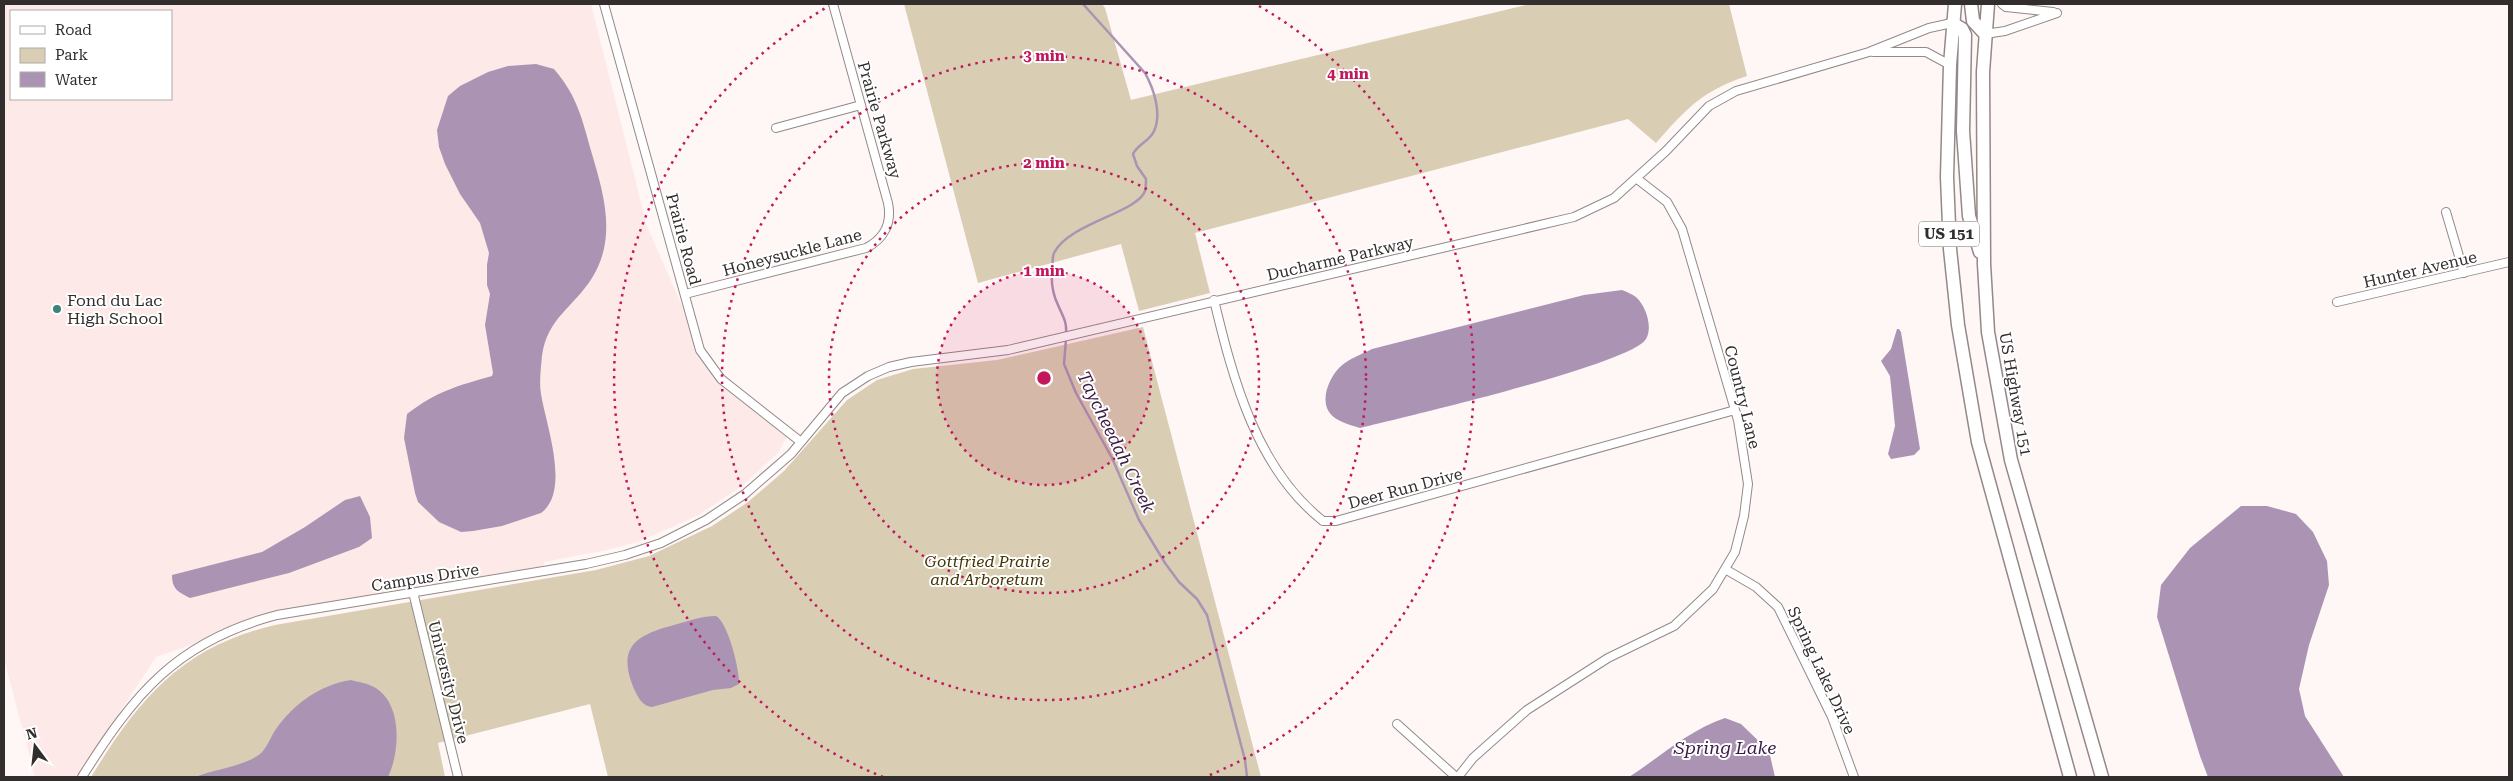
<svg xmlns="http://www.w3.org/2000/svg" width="2513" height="781" font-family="'Roboto Serif',serif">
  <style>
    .built { fill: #fdeae8; fill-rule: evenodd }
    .green { fill: #d9ceb3 }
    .water { fill: #ab94b3 }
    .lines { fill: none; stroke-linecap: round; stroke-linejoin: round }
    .stream { stroke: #ab94b3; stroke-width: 2.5 }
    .minor-casing { stroke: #928988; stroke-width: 10 }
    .primary-casing { stroke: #928988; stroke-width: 15 }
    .minor { stroke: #fff; stroke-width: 8 }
    .primary { stroke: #fff; stroke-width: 12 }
    .ring { fill: none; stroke: #c2185b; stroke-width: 2.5; stroke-dasharray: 2.5 5 }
    .poi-dot { fill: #3d837d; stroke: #fff; stroke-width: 2 }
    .labels { text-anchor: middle; stroke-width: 4; stroke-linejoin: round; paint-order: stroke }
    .shield { fill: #fff; stroke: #706d6c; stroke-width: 1 }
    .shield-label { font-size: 15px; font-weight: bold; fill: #322e2d }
    .street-label { font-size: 16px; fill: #322e2d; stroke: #fff }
    .poi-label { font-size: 16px; fill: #322e2d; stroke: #fff; text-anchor: start }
    .park-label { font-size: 16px; font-style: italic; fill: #433403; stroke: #fff }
    .water-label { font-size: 18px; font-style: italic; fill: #3b1b45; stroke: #fff }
    .centre { fill: #c2185b; stroke: #fff; stroke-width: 2.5 }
    .ring-label { font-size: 15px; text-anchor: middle; font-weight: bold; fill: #c2185b; stroke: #fff; stroke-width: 4; stroke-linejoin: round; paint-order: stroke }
  </style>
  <rect width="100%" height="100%" fill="#fff6f6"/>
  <path class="built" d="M4,4H591L647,226L704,356L789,433L778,453L742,486L697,516L638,542L607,550L544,562V571L277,615L156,657L77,777H35L4,659ZM11,11H171V99H11Z"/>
  <path class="green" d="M904,4H1102L1105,8L1131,100L1530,4H1729L1747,76C1702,91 1687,108 1656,143L1628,119L1195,233L1210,293L1139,311L1121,244L978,283Z
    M1143,327L1261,777H608L590,704L438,743L445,777H91C139,699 181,647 275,625L596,570L649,556L712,526L748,502L784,471L847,400L877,380L913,369L997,360Z"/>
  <path class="water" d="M536,64L554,69C578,97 582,119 592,154C604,195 617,238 592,278C574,307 547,318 542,356C541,368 539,382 541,394C546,425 571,491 541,513L502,526L473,531L461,532L439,522L418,502L415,493L404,438L407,414C437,391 457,386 492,376L493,373L485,325L490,294L487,285V265L489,253L480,223L460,194L445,164L439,147L437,130L448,96L460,86L488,72L508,66Z
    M1622,290C1627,292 1632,294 1636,297C1646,306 1653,327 1646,339C1632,364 1401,418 1360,428C1350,425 1335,421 1329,412C1320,398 1330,376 1341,366C1349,359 1362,354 1372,349L1584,295Z
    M1897,329H1899L1901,332L1920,449L1914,455L1891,459L1888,454L1895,426L1890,376L1881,361L1891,349Z
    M360,496L370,517L372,538L359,547L289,573L190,598C178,592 172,589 172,575L262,552L305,527L345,500Z
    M2241,506H2267L2296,514L2313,532L2327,561L2329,585L2309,645L2299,689L2305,716L2344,777H2208L2200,756L2157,617L2161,585L2190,548Z
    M716,616C728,622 740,671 739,684L731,688L713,690L652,707C642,706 638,697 634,689C616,646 637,635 674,625C688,621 702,616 716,616Z
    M351,680C358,682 367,683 374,687C403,703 400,752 388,777H195C215,769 242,767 260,754C266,749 270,739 274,732C292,705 319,685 351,680Z
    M1725,718L1741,724L1769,751L1775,777H1629C1660,757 1689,730 1725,718Z"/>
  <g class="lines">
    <path class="stream" d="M1066,334C1067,321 1063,317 1058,305C1052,293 1051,280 1052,268C1053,263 1052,257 1054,253C1069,223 1137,213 1145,191C1146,187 1146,183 1146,179L1137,166L1133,154C1138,144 1150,141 1154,131C1162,114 1154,89 1145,73L1083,4
      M1066,339L1064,364L1076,393L1112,458L1139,520L1165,563L1179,582L1197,599L1207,615L1245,760L1247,777"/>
    <defs>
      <path id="minor" d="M604,4L700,350L721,379L801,442
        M2002,4L2006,7L2053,12
        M1985,34L2005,31L2057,13
        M1873,52H1926L1950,65
        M776,128L861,105
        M2446,212L2464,273
        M685,294L866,248C884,239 892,223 888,203L833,4
        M1214,300C1233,379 1256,468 1323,521H1336L1735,410
        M2337,302L2509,262
        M1725,569L1756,587L1778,607L1832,717L1854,777
        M413,592L458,777
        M1397,724L1456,777
        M82,777C134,694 177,641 277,615L586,564L625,555L661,543L706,520L745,494L791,454L842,393L868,376L889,367L911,362L1008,350L1574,217L1614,198L1666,151L1709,106L1736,91L1869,52L1929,28L1952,23
        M1458,777L1473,758L1527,710L1608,658L1674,626L1713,589L1735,552L1744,516L1748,484L1738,420L1682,229L1667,202L1636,178"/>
      <path id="primary" d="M1955,4L1950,65L1947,177L1950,249L1958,325L1978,442L2070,777
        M1971,4L1973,21L1985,34
        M1988,4L1983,72L1984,264L1988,332L2011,460L2102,777
        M1952,23L1962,29L1965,35L1963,131L1969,216L1980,252"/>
    </defs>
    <use href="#minor" class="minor-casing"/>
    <use href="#primary" class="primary-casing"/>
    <use href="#minor" class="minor"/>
    <use href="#primary" class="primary"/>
  </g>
  <circle cx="1044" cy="378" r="107" fill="#c2185b" fill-opacity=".12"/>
  <g class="ring">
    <circle cx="1044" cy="378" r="107"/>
    <circle cx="1044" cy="378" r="215"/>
    <circle cx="1044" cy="378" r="322"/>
    <path d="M883 777A430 430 0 0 1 829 6M1259 6A430 430 0 0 1 1205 777"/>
  </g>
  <circle class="poi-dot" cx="57" cy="309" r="5"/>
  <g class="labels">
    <rect class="shield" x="1919" y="221.5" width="60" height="25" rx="4"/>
    <g class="shield-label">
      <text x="1949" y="239">US 151</text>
    </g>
    <g class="street-label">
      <text transform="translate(880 120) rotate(74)" y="6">Prairie Parkway</text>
      <text transform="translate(684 239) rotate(75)" y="6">Prairie Road</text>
      <text transform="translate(792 252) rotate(-15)" y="6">Honeysuckle Lane</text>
      <text transform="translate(1340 258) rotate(-13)" y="6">Ducharme Parkway</text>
      <text transform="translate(2420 269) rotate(-13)" y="6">Hunter Avenue</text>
      <text transform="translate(2016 394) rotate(80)" y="6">US Highway 151</text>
      <text transform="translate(1743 397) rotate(76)" y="6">Country Lane</text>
      <text transform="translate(1405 488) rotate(-15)" y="6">Deer Run Drive</text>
      <text transform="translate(425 577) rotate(-9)" y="6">Campus Drive</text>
      <text transform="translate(1822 670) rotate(65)" y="6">Spring Lake Drive</text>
      <text transform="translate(449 682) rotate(76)" y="6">University Drive</text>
    </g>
    <g class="poi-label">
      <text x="67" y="306">Fond du Lac<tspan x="67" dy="18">High School</tspan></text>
    </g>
    <g class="park-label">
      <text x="987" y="567">Gottfried Prairie<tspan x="987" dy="18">and Arboretum</tspan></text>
    </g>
    <g class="water-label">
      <text transform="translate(1116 442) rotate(64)" y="6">Taycheedah Creek</text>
      <text x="1725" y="754">Spring Lake</text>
    </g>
  </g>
  <circle cx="1044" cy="378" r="8" class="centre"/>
  <g class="ring-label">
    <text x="1044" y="61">3 min</text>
    <text x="1348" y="79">4 min</text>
    <text x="1044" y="168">2 min</text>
    <text x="1044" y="276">1 min</text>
  </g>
  <rect width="2513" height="781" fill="none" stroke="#322e2d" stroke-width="10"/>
  <rect x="10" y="10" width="162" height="90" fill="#ffffff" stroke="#adabab"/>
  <rect x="20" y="26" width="25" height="8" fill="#ffffff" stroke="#adabab"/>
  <text x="55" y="35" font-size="15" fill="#322e2d">Road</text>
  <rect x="20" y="48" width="25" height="15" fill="#d9ceb3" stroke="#adabab"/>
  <text x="55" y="60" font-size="15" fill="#322e2d">Park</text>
  <rect x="20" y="72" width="25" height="15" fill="#ab94b3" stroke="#adabab"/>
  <text x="55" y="85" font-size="15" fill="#322e2d">Water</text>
  <g transform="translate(35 746) rotate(345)" stroke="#ffffff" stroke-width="4" paint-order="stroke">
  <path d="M0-4L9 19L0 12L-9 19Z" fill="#322e2d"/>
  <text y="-8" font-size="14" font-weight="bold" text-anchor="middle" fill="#322e2d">N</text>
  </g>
</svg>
